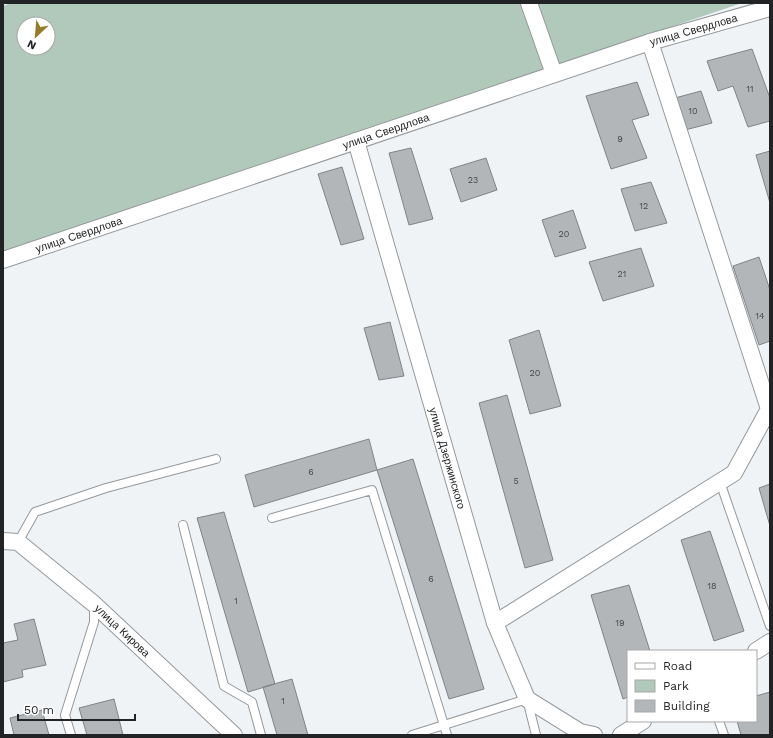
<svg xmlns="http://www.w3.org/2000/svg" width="773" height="738" font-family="'Work Sans',sans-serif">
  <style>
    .green { fill: #b0c9ba; fill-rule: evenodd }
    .building { fill: #b2b6b9; stroke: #808387 }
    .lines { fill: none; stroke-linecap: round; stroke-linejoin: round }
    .lane-casing { stroke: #95999c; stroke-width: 10 }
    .street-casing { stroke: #95999c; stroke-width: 18 }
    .lane { stroke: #fff; stroke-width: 8 }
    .street { stroke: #fff; stroke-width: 16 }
    .labels { text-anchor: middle; stroke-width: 3.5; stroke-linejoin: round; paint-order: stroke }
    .number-label { font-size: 9px; fill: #464849 }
    .street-label { font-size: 11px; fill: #222324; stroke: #fff }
  </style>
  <rect width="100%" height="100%" fill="#eff3f6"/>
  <path class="green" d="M11,3H742L3,252V6ZM24,24H48V48H24Z"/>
  <path class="building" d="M752,49L770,98V121L748,127L733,86L718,91L707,61Z
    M637,82L649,115L632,120L647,158L611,169L586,96Z
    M701,91L712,123L685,130L675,98Z
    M411,148L433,219L409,225L389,153Z
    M770,151V203L756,155Z
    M486,158L497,190L461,202L450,169Z
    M342,167L364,239L341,245L318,174Z
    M651,182L667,223L635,231L621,189Z
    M573,210L586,248L555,257L542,220Z
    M641,248L654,286L603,301L589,262Z
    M759,257L770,290V341L759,345L733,266Z
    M390,322L404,376L379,380L364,328Z
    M539,330L561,406L530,414L509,340Z
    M507,395L553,560L525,568L479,403Z
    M369,439L377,470L254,507L245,475Z
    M413,459L484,689L449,699L377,470Z
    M770,484V526L759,488Z
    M224,512L275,684L248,692L197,518Z
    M710,531L744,631L714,641L681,540Z
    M629,585L650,651H628V697L623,699L591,595Z
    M34,619L46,665L22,670L23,677L3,682V643L18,640L14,624Z
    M292,679L308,735H277L263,687Z
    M770,692V735H741L737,721H756V696Z
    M114,699L123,735H87L79,708Z
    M42,710L49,735H14L10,718Z"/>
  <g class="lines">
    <defs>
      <path id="lane" d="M720,482L770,626
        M272,518L372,490L447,735
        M183,525L224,686L252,702L261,735
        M18,542L35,512L106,488L216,459
        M719,721L724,735
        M71,735L65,715L94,622V605
        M412,735L527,699L536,735"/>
      <g id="street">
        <path d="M529,3L554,74"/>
        <path id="s1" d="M356,141L495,623L527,699L580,732L594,735"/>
        <path id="s2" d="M3,260L650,42L770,8"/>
        <path id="s3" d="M3,541L18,542L94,604L234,735"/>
        <path d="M495,623L734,473L769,409L650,42"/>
        <path d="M756,651L770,642"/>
        <path d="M621,735L643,721"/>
      </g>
    </defs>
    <use href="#lane" class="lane-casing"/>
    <use href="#street" class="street-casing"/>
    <use href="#lane" class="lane"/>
    <use href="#street" class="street"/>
  </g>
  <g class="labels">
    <g class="number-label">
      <text x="750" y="92">11</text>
      <text x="693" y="114">10</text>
      <text x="620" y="142">9</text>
      <text x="473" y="183">23</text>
      <text x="644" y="209">12</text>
      <text x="564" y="237">20</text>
      <text x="622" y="277">21</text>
      <text x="760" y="319">14</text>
      <text x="535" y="376">20</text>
      <text x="311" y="475">6</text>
      <text x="516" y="484">5</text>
      <text x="431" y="582">6</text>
      <text x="712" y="589">18</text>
      <text x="236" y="604">1</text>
      <text x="620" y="626">19</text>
      <text x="283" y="704">1</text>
    </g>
    <g class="street-label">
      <text dy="4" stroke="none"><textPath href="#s2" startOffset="728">улица Свердлова</textPath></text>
      <text dy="4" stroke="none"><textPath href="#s2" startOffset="404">улица Свердлова</textPath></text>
      <text dy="4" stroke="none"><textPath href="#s2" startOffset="80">улица Свердлова</textPath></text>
      <text dy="4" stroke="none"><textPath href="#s1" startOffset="330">улица Дзержинского</textPath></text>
      <text dy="4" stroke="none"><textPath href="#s3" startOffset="152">улица Кирова</textPath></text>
    </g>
  </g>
  <rect width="773" height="738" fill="none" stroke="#222324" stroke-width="8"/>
  <rect x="627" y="650" width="130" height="72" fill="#ffffff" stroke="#a7a7a7"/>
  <rect x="635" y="663" width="20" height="6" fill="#ffffff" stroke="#a7a7a7"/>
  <text x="663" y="670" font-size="12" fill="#222324">Road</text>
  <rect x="635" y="680" width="20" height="12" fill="#b0c9ba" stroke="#a7a7a7"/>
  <text x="663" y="690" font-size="12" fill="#222324">Park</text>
  <rect x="635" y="700" width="20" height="12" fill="#b2b6b9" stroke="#a7a7a7"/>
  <text x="663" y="710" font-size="12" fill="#222324">Building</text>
  <g transform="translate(36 36) rotate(206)"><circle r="19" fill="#ffffff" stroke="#a7a7a7"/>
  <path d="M0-3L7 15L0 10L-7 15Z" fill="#967c24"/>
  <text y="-6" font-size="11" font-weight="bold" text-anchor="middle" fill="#222324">N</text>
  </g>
  <path d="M18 714v6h117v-6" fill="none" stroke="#222324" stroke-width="2"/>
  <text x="24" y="714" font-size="12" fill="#222324" stroke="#ffffff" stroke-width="3" paint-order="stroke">50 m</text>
</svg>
